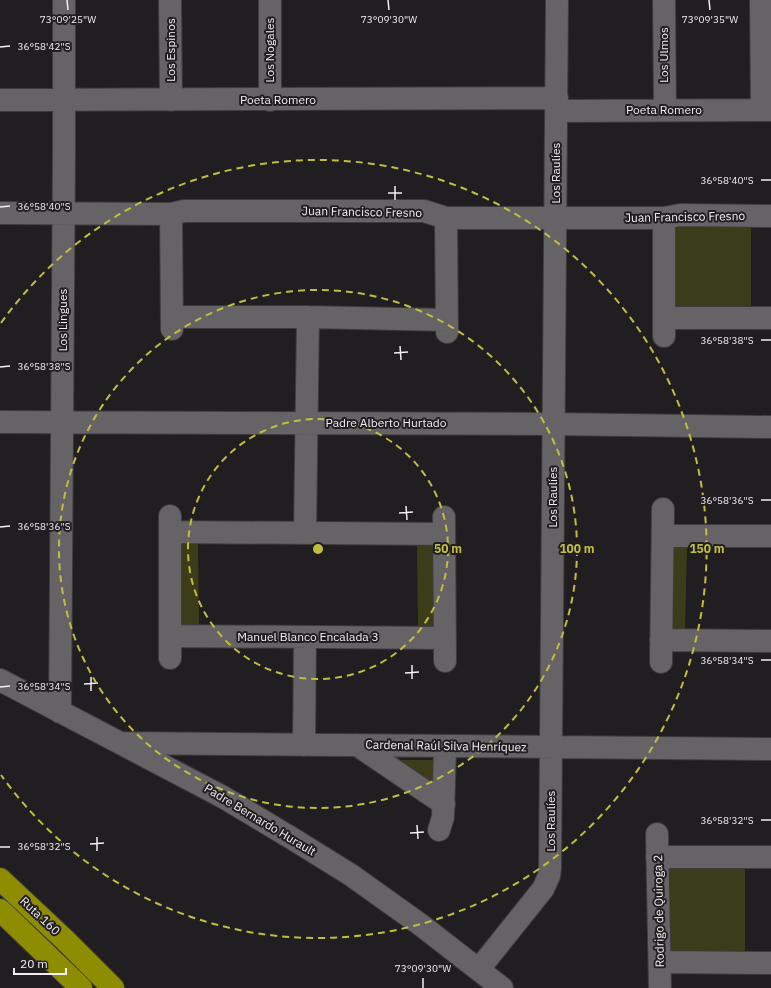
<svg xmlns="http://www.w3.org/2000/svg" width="771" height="988" font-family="'IBM Plex Sans',sans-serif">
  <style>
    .green { fill: #3b3c19 }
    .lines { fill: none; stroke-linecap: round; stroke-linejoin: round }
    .minor-casing { stroke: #3e3b3e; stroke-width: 24 }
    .highway-casing { stroke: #3e3b3e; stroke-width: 24 }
    .minor { stroke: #666367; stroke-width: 22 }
    .highway { stroke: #8e8d01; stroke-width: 22 }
    .ticks { fill: none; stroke: #f2eff2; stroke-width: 1.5 }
    .ring { fill: none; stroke: #bfbe41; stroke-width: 2; stroke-dasharray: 7 5 }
    .labels { text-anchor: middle; stroke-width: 4; stroke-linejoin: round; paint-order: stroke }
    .street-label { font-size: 12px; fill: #f2eff2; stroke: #211e21 }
    .ticks-label { font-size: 10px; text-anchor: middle; fill: #f2eff2; stroke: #211e21; stroke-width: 4; stroke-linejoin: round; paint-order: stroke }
    .centre { fill: #bfbe41; stroke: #211e21; stroke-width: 2 }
    .ring-label { font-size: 12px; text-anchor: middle; font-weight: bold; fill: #bfbe41; stroke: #211e21; stroke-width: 4; stroke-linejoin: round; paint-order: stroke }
  </style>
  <rect width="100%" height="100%" fill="#211e21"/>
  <path class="green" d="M682,224L746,225L751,228V305L749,310L675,308L670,300L672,228Z
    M179,542H198L199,626L180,627Z
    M417,545H436L437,629L418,630Z
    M672,547H687L685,630L670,629Z
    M386,760H439L438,787Z
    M677,867L745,868V955L670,952L666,876L669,869Z"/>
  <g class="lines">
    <defs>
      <path id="minor" d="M170,0L171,100
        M270,0V100
        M664,0L665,110
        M761,0L762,110
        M0,100L557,98
        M557,111L771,110
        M0,213L171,214L184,211H424L446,218H664L680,215L771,216
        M171,214L172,329
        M446,218L447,332
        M664,218V336
        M172,317H308L447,320
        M664,318H771
        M0,422L554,424L771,427
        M170,516V658
        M444,517L445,661
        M170,532L444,534
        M305,533L308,317
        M663,536H771
        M170,636L445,638
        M661,640L771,641
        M661,662L663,509
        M0,680L223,797L293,839L351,875L421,925L502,988
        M60,712L64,153V0
        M121,743L771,749
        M304,745L305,637
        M357,745L444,804
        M439,830L443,817L445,746
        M657,834L660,988
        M657,857H771
        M660,962L771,963
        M479,969L543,889L549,876L550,869L557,0"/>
      <path id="highway" d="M0,879L65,940L113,988
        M0,910L81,988"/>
    </defs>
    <use href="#minor" class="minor-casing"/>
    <use href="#highway" class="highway-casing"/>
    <use href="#minor" class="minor"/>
    <use href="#highway" class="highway"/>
  </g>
  <path class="ticks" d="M67,0L68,10M388,0L389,10M709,0L710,10M0,47L10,46M761,180H771M395,186V200M388,193H402M0,207L10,206M761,340H771M400,346L401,360M394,353L408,352M0,367L10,366M761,500H771M406,506L407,520M399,513L413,512M0,527L10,526M761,660H771M412,665V679M405,673L419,672M91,677V691M84,684L98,683M0,687L10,686M761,820H771M417,825L418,839M410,833L424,832M97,837V851M90,844L104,843M0,847H10M423,978V988"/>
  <g class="ring">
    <circle cx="318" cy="549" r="130"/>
    <circle cx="318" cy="549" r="259"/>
    <path d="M1 323A389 389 0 1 1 1 775"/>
  </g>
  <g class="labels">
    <g class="street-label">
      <text transform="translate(171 50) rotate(-90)" y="4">Los Espinos</text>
      <text transform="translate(270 50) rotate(-90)" y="4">Los Nogales</text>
      <text transform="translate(664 55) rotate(-90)" y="4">Los Ulmos</text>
      <text x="278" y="104">Poeta Romero</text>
      <text x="664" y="114">Poeta Romero</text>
      <text transform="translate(556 173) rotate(-90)" y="4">Los Raulíes</text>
      <text transform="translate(362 212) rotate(1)" y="4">Juan Francisco Fresno</text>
      <text transform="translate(685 217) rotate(-1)" y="4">Juan Francisco Fresno</text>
      <text transform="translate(63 320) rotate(-90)" y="4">Los Lingues</text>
      <text x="386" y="427">Padre Alberto Hurtado</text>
      <text transform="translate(553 497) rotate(-90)" y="4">Los Raulíes</text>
      <text x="308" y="641">Manuel Blanco Encalada 3</text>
      <text transform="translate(446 746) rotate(1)" y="4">Cardenal Raúl Silva Henríquez</text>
      <text transform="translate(260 820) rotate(31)" y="4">Padre Bernardo Hurault</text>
      <text transform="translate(551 821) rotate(-90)" y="4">Los Raulíes</text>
      <text transform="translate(659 911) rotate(-91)" y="4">Rodrigo de Quiroga 2</text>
      <text transform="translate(40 916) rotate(43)" y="4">Ruta 160</text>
    </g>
  </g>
  <g class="ticks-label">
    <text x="68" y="23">73°09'25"W</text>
    <text x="389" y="23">73°09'30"W</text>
    <text x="710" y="23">73°09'35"W</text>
    <text x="44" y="50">36°58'42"S</text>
    <text x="727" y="184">36°58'40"S</text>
    <text x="44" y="210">36°58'40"S</text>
    <text x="727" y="344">36°58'38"S</text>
    <text x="44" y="370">36°58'38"S</text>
    <text x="727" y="504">36°58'36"S</text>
    <text x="44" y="530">36°58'36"S</text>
    <text x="727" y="664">36°58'34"S</text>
    <text x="44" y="690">36°58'34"S</text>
    <text x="727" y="824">36°58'32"S</text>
    <text x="44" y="850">36°58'32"S</text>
    <text x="423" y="972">73°09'30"W</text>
  </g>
  <circle cx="318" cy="549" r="6" class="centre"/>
  <g class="ring-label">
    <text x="448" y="553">50 m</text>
    <text x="577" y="553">100 m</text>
    <text x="707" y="553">150 m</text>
  </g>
  <path d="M14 968v6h52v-6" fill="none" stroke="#f2eff2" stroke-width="2"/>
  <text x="20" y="968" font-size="12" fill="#f2eff2" stroke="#211e21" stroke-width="3" paint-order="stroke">20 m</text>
</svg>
